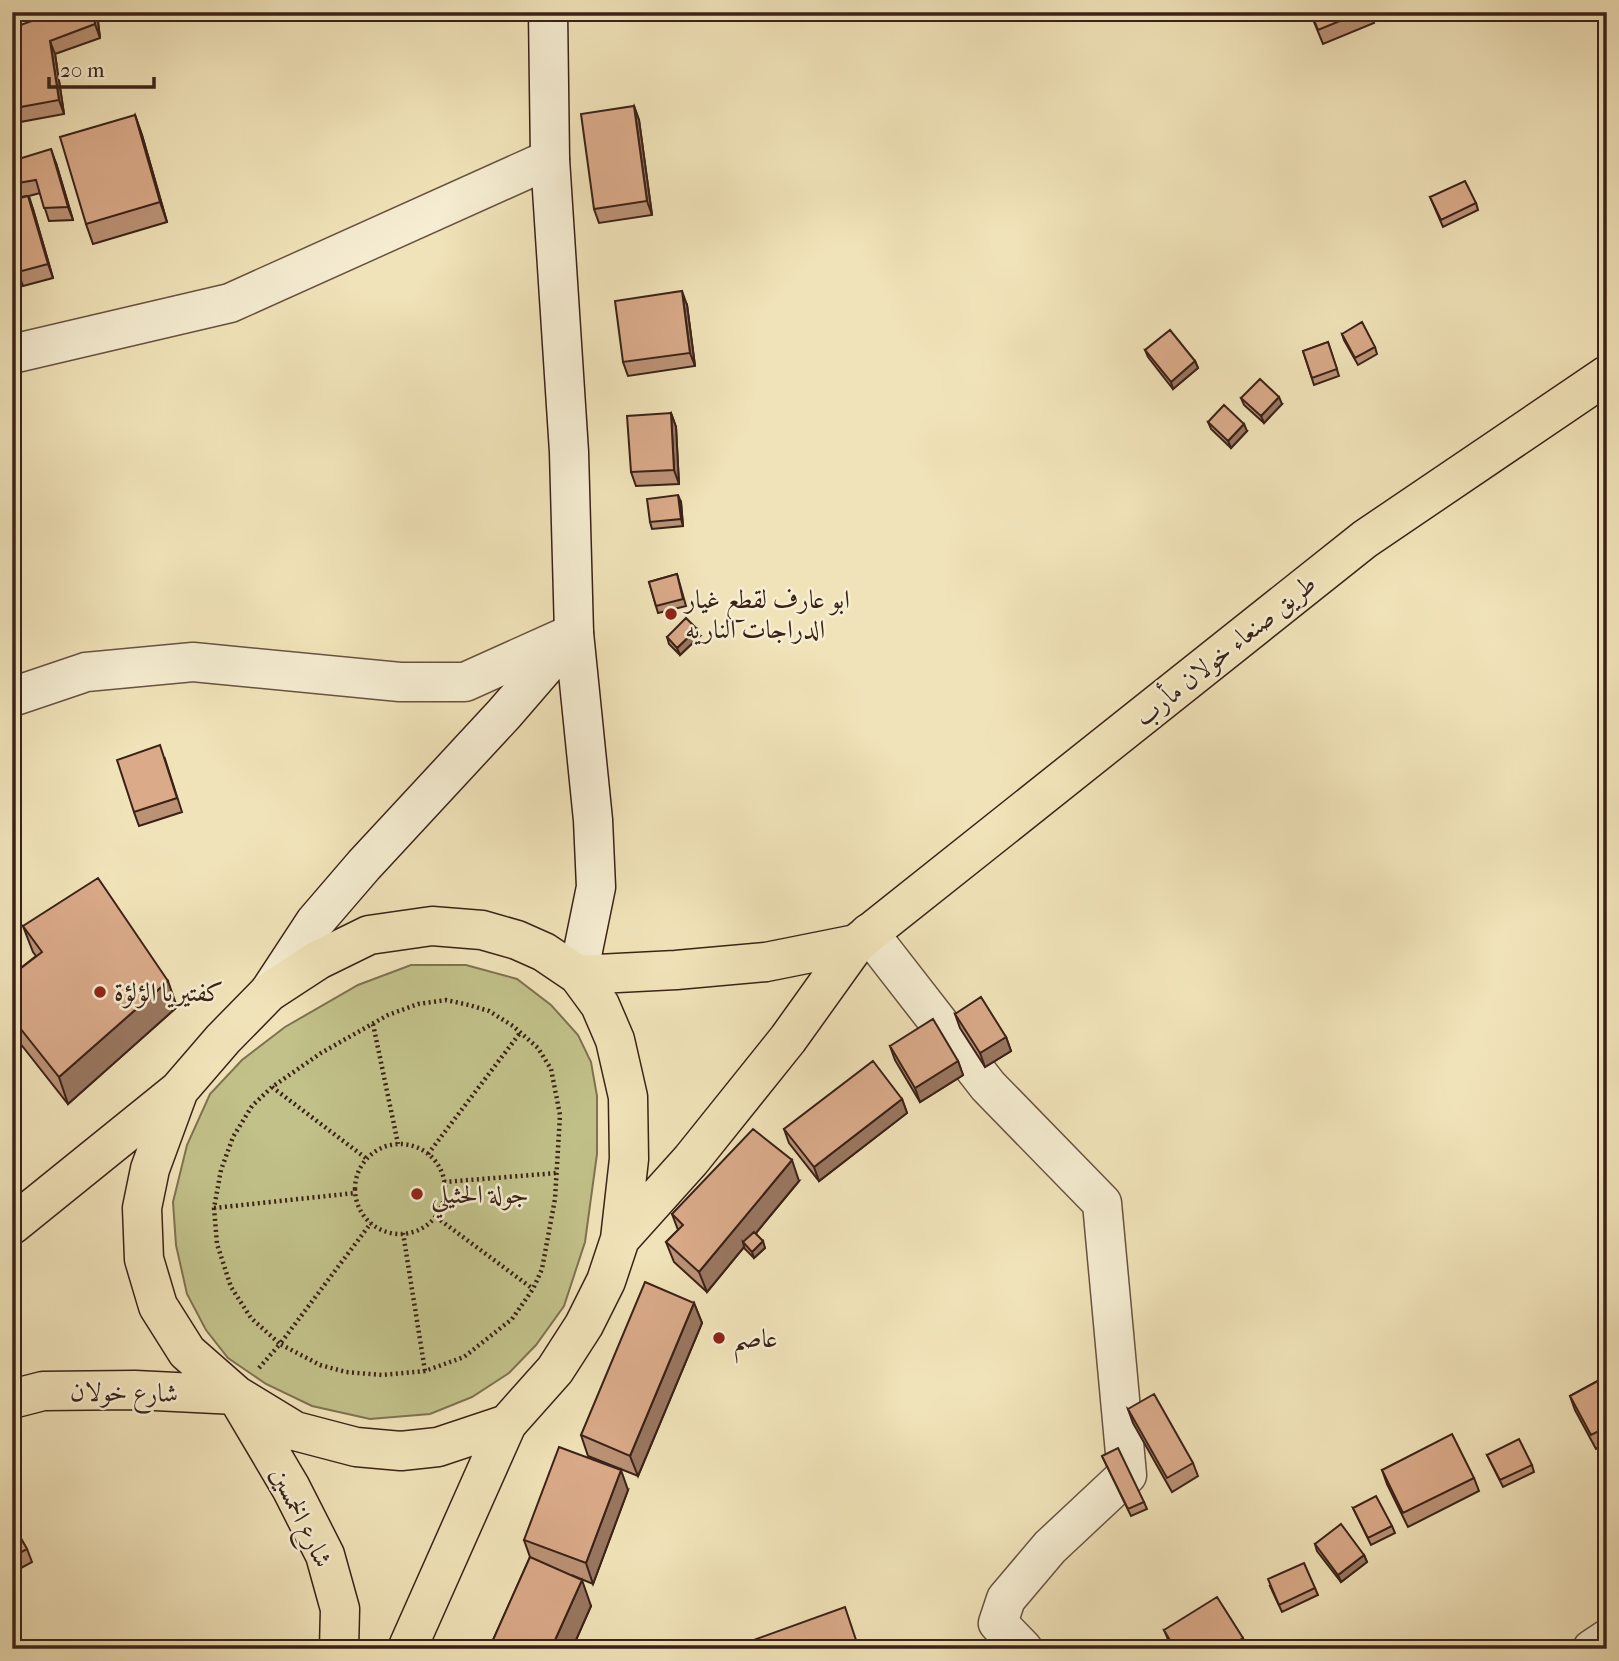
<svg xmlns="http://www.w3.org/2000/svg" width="1619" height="1661" font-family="'IM FELL French Canon',Amiri,serif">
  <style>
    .green { fill: #c2c18a; stroke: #7e7251; stroke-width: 2 }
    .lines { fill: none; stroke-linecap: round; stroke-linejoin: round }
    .street-casing { stroke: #685240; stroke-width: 41 }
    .secondary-casing { stroke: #3a2218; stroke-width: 41 }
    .primary-casing { stroke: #3a2218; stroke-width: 41 }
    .path { stroke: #3a2218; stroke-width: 4.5; stroke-dasharray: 2 3.5; stroke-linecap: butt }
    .street { stroke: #f6edd2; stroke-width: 38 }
    .secondary { stroke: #f6edd2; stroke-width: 38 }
    .primary { stroke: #f1e3b9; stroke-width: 38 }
    .wall { fill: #bb9276; stroke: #3a2218; stroke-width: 2 }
    .shaded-wall { fill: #997760; stroke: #3a2218; stroke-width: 2 }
    .building { fill: #daaa89; stroke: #3a2218; stroke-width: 2 }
    .poi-dot { fill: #8f2418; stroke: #f6edd2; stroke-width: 2.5 }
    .labels { text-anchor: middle; stroke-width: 5; stroke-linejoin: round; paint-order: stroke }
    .poi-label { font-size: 26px; fill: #3a2218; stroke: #f6edd2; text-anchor: start }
    .street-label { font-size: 26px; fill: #3a2218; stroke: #f6edd2 }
  </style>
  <rect width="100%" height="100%" fill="#f1e3b9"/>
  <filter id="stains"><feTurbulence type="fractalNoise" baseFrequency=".00286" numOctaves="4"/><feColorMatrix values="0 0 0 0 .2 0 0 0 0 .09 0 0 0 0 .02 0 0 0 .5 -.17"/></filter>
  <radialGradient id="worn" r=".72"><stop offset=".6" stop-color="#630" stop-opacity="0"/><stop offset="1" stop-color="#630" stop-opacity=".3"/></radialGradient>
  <path class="green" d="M411,965H466L517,979L551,1005L578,1035L591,1062L597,1096V1154L585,1242L564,1306L536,1345L509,1373L472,1397L430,1414L370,1419L312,1406L266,1384L228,1358L206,1330L187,1294L176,1245L173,1202L187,1145L210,1094L242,1060L285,1027L358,985Z"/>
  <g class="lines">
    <defs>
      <path id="street" d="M12,354L230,303L550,159
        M12,697L86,672L193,662L400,682H465L574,633
        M869,933L988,1086L1102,1203L1127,1475L1050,1547L1006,1599L998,1623L1023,1649
        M1592,1649L1607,1639"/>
      <path id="secondary" d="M548,12L550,159L569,452L574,633L593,820L596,887L578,975
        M269,992L315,922L364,865L504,714L574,633"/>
      <path id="primary" d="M432,926L482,930L517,940L544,952L578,975L600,1005L615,1040L628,1097L629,1159L620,1239L606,1281L584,1325L555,1370L507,1424L438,1447L401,1451L356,1447L295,1431L236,1395L187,1352L158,1306L144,1259L142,1208L150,1169L179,1090L223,1039L269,992L318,960L369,935Z
        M578,975L676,970L766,962L856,944
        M12,1225L179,1090
        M620,1239L691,1160L788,1039L856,944L1365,539L1607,375
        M12,1399L43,1391L135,1390L236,1395
        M239,1400L291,1488L325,1555L340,1609L339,1649
        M407,1649L507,1424"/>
    </defs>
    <use href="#street" class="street-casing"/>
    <use href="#secondary" class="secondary-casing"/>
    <use href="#primary" class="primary-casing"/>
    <path class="path" d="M373,1024L398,1144
      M272,1087L367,1159
      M355 1189a45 45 0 1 1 90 0a45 45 0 1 1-90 0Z
      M428,1154L520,1033
      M444,1182L557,1173
      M214,1208L355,1193
      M436,1217L533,1289
      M403,1233L425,1371
      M259,1368L280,1344L320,1365L346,1372L382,1375L425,1371L464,1357L512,1319L533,1289L542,1269L555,1199L560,1115L551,1069L538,1048L513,1026L489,1011L469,1005L446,1000L418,1004L388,1015L321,1053L272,1087L252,1106L233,1137L221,1170L214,1208L217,1244L231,1287L251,1318L280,1344L371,1223"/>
    <use href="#street" class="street"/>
    <use href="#secondary" class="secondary"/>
    <use href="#primary" class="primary"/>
  </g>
  <path class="wall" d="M12,12H37L12,18Z
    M97,12L100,38L55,54L64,114L20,122L15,108L12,28Z
    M1310,12H1370L1374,23L1323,44Z
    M634,106L639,120L652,215L599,223L594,209Z
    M135,115L142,135L167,222L93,244L86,224Z
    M12,161L56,163L73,220L49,221L40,193L29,196L33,209L53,278L23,286L18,272L26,196L12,199Z
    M1430,197L1476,203L1478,210L1443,227Z
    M687,305L695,366L628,376L623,362Z
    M1342,334L1375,347L1377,354L1358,365L1344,340Z
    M1328,342L1339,376L1314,385L1303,351Z
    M1145,350L1195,361L1198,368L1173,389L1148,357Z
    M1241,398L1282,404L1264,423L1244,405Z
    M671,413L676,427L679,484L636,486L631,472Z
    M1208,422L1247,431L1231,448L1211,429Z
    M681,502L683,526L652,529L650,522Z
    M677,574L686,606L658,613L649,582Z
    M700,636L680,655L669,644L667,637Z
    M165,759L182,812L139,826L134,812Z
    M23,926L177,1007L68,1104L12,1033V975L36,956L33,952Z
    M955,1014L1006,1037L1011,1051L985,1067L960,1028Z
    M890,1046L958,1061L963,1075L920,1102L895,1060Z
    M902,1099L907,1113L819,1181L789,1143L784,1129Z
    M799,1181L756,1233L765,1248L754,1258L745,1249L744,1247L707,1292L674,1262L666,1242L678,1230L672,1214Z
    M694,1303L702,1323L638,1476L588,1456L581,1435Z
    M1607,1376V1443L1596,1449L1575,1410L1570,1396Z
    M1128,1409L1193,1463L1198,1476L1172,1492L1133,1423Z
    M1487,1455L1532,1465L1534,1472L1503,1487Z
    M1102,1456L1144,1502L1147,1509L1131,1516Z
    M1382,1470L1474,1478L1479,1491L1408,1527L1387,1484Z
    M628,1490L593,1584L574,1576L591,1606L572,1649H489L530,1557L524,1540Z
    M1353,1508L1392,1526L1395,1533L1371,1545Z
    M12,1523L27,1549L32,1562L12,1573Z
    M1315,1544L1364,1555L1367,1562L1341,1582L1317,1551Z
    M1270,1586L1315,1588L1318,1595L1282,1612Z
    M1164,1630L1246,1649H1172Z"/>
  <path class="shaded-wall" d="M94,12H97V14L100,38L95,24Z
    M50,41L55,54L64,114L59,100Z
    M634,106L639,120L652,215L647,201Z
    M135,115L142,135L167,222L160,202Z
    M51,149L56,163L73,220L68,207Z
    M28,196L33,209L53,278L48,264Z
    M682,291L687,305L695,366L690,353Z
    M1195,361L1198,368L1173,389L1171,382Z
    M1279,397L1282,404L1264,423L1261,416Z
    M671,413L676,427L679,484L674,470Z
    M1244,424L1247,431L1231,448L1228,441Z
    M678,495L681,502L683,526L681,519Z
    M697,629L700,636L680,655L677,648Z
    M168,981L177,1007L68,1104L59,1077Z
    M1006,1037L1011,1051L985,1067L980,1053Z
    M958,1061L963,1075L920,1102L915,1088Z
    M902,1099L907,1113L819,1181L814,1167Z
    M792,1160L799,1181L746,1245L743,1242L744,1247L707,1292L699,1272Z
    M763,1241L765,1248L754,1258L752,1252Z
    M694,1303L702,1323L638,1476L630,1456Z
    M621,1470L628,1490L593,1584L586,1563Z
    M1364,1555L1367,1562L1341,1582L1338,1575Z
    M582,1580L591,1606L572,1649H551Z
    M1243,1638L1246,1649H1226Z"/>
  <path class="building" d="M57,12H94L95,24L50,41L59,100L15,108L12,96V28Z
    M1311,12H1362L1318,30Z
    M634,106L647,201L594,209L581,114Z
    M135,115L160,202L86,224L60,137Z
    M51,149L68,207L44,208L36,180L12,184V161Z
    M1465,181L1476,203L1441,220L1430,197Z
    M28,196L48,264L18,272L12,251V200Z
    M682,291L690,353L623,362L615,301Z
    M1362,322L1375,347L1355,358L1342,334Z
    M1170,330L1195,361L1171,382L1145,350Z
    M1328,342L1337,369L1312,378L1303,351Z
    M1260,379L1279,397L1261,416L1241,398Z
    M1224,405L1244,424L1228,441L1208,422Z
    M671,413L674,470L631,472L627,416Z
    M678,495L681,519L650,522L647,499Z
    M677,574L683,599L656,606L649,582Z
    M686,618L697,629L677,648L667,637Z
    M160,745L177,798L134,812L117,760Z
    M98,878L168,981L59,1077L12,1018V975L42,952L23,926Z
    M981,997L1006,1037L980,1053L955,1014Z
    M933,1019L958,1061L915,1088L890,1046Z
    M873,1061L902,1099L814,1167L784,1129Z
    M753,1129L792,1160L699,1272L666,1242L683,1225L672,1214Z
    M754,1232L763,1241L752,1252L743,1242Z
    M645,1282L694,1303L630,1456L581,1435Z
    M1607,1376V1427L1591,1435L1570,1396Z
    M1154,1394L1193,1463L1167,1478L1128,1409Z
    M1452,1434L1474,1478L1403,1513L1382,1470Z
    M1519,1439L1532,1465L1500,1480L1487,1455Z
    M559,1447L621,1470L586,1563L524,1540Z
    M1118,1448L1144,1502L1128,1509L1102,1456Z
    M1376,1496L1392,1526L1368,1538L1353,1508Z
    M12,1523L27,1549L12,1557Z
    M1341,1524L1364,1555L1338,1575L1315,1544Z
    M530,1557L582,1580L551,1649H489Z
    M1304,1563L1315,1588L1279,1605L1268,1579Z
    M1217,1597L1243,1638L1226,1649H1175L1164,1630Z
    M845,1607L859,1649H750L748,1642Z"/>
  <g class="poi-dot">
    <circle cx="671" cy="614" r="7"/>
    <circle cx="100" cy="992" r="7"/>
    <circle cx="417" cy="1194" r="7"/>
    <circle cx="719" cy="1338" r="7"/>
  </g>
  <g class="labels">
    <g class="poi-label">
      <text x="685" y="608">ابو عارف لقطع غيار<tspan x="685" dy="30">الدراجات الناريه</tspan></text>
      <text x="114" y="1001">كفتيريا الؤلؤة</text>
      <text x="431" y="1203">جولة الحثيلي</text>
      <text x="733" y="1347">عاصم</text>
    </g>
    <g class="street-label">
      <text transform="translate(1225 650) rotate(-39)" y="9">طريق صنعاء خولان مأرب</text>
      <text transform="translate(124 1392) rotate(1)" y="9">شارع خولان</text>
      <text transform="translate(302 1517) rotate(64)" y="9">شارع الخمسين</text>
    </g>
  </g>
  <rect width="1619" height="1661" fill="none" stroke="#f1e3b9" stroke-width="42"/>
  <rect x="14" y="14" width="1591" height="1633" fill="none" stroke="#3a2218" stroke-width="3.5"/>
  <rect x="21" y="21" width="1577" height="1619" fill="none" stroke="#3a2218" stroke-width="2"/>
  <path d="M49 77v10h105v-10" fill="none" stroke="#3a2218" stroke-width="3.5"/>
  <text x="60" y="77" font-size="21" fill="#3a2218" stroke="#f6edd2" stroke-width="5" paint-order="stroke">20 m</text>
  <rect width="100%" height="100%" filter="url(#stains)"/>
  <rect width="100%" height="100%" fill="url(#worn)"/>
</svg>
